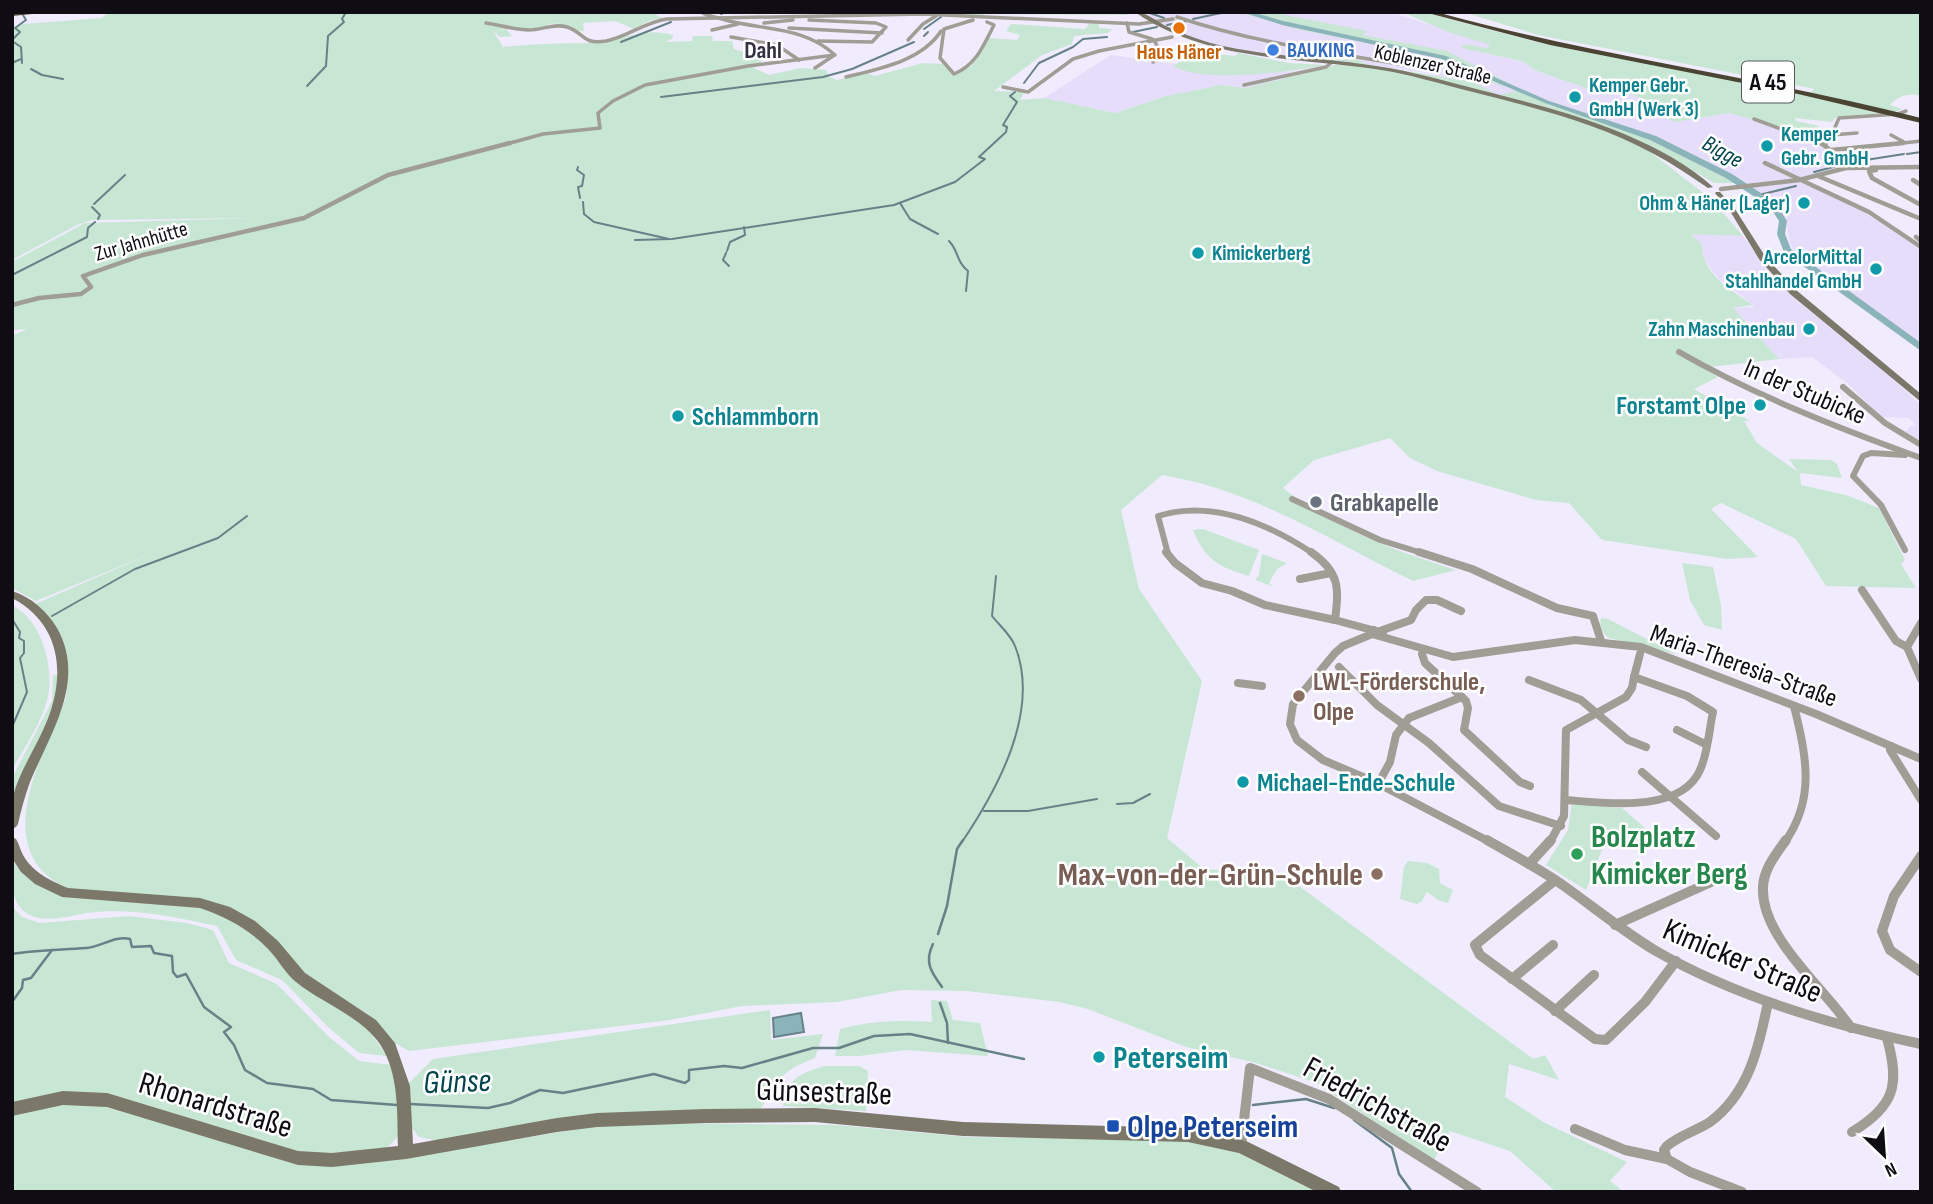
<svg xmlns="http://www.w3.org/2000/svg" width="1933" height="1204" font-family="'Sofia Sans Condensed',sans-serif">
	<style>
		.built { fill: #e6ddfa }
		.green { fill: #c8e6d4 }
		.water { fill: #8bb4ba; stroke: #668288; stroke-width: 2 }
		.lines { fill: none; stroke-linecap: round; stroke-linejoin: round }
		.stream-far1 { stroke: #668288; stroke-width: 2 }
		.stream { stroke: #668288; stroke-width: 2.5 }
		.river { fill: #8bb4ba; fill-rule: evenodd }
		.street-far4 { stroke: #a09d94; stroke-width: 3.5 }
		.street-far3 { stroke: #a09d94; stroke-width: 4.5 }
		.street-far2 { stroke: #a09d94; stroke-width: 6 }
		.street-far1 { stroke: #a09d94; stroke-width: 8 }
		.street { stroke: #a09d94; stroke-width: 10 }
		.secondary { fill: #7b7769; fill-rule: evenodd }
		.highway { fill: #4a4532; fill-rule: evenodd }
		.food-dot { fill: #e8710a; stroke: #fff; stroke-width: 2.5 }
		.shop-dot { fill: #3f7fe0; stroke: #fff; stroke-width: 2.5 }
		.culture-dot { fill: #0f9aa8; stroke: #fff; stroke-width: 2.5 }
		.worship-dot { fill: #6b7280; stroke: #fff; stroke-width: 2.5 }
		.education-dot { fill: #8d6e63; stroke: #fff; stroke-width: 2.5 }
		.leisure-dot { fill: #2e9e5b; stroke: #fff; stroke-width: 2.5 }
		.transit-dot { fill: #1a4fb4; stroke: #fff; stroke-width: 2.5 }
		.labels { text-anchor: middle; stroke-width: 5; stroke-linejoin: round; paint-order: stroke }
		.far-shop-label { font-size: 21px; font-weight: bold; fill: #366cbe; stroke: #fff; text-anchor: start }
		.far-food-label { font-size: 21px; font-weight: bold; fill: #c56008; stroke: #fff }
		.far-street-label { font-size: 21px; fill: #0f0c13; stroke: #fff }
		.far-culture-label { font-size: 21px; font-weight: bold; fill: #0d838f; stroke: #fff; text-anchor: start }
		.far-water-label { font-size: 23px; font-style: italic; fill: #00434a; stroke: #fff }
		.far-quarter-label { font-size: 24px; font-weight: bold; fill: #353041; stroke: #fff }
		.shield { fill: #fff; stroke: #57555a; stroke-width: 2 }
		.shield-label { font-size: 24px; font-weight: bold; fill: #0f0c13 }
		.street-label { font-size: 26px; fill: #0f0c13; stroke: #fff }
		.culture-label { font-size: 26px; font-weight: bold; fill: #0d838f; stroke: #fff; text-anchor: start }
		.worship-label { font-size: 26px; font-weight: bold; fill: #5b616d; stroke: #fff; text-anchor: start }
		.education-label { font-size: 26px; font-weight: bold; fill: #785e54; stroke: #fff; text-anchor: start }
		.near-leisure-label { font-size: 32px; font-weight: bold; fill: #27864d; stroke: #fff; text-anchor: start }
		.near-education-label { font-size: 32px; font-weight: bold; fill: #785e54; stroke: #fff; text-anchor: end }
		.near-street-label { font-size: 32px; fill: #0f0c13; stroke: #fff }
		.near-culture-label { font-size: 32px; font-weight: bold; fill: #0d838f; stroke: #fff; text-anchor: start }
		.near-transit-label { font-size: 32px; font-weight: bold; fill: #164399; stroke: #fff; text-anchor: start }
		.near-water-label { font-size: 33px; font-style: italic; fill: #00434a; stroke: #fff }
	</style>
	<rect width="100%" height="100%" fill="#f0ebfd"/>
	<g class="built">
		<path d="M1134,12H1391L1492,45L1486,48L1466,44L1462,48L1522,61L1537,71L1604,95L1624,92L1666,107L1650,111L1676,122L1729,113L1780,127L1815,141L1847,167L1800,179L1869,212L1921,247V344L1796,254L1790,243L1785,213L1766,196L1704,160L1659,139L1517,92L1499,95L1428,73L1366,64L1359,60L1298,58L1243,51L1238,53L1214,48L1155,25Z"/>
		<path d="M1111,55L1175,64L1176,67L1244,73L1297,71L1325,65L1335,66L1246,88L1222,85L1166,96L1115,113L1044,98Z"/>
		<path d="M1691,233L1743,236L1773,277L1800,303L1887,374L1921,405V443L1905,432L1910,426L1915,425L1909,418L1881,417L1847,383L1812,357L1779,359L1749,326H1786L1745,321L1732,308L1754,307L1753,305L1719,279L1702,257Z"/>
	</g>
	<g class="green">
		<path d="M109,12H661L656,15L663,18L649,21L634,29L615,21L583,23L584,31C573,32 568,26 558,24C548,22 546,28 537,29C524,32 513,25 499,30L506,29L512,36L500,37L493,31L503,47C533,44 562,43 592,43C618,42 644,26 673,35L672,39L665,42L692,41L693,36H712L713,41H732L734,49L763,58L760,65L750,66L769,75L801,68L826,70L829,77L837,80L866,73L875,76L923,63L942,64L955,74L971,66L989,38L1017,40L1020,35L1006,31L1011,24L1085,29L1090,23H1099V28L1113,29L1108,33L1074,36L1072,44L1042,55L994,91L1024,92L1020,100L1044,98L1115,113L1166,96L1222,85L1246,88L1344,63L1298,58L1359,60L1366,64L1472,82L1499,95L1517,91L1659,139L1746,183H1714L1657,149L1649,151L1711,199L1743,236L1691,234L1702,245C1701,273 1732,291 1753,305L1733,308L1779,359L1702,368L1718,377L1694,389L1750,421H1744L1757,443L1798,472L1789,459L1831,460L1837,464L1842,478L1800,473L1801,485L1846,495L1879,508L1905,560L1901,564L1916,588L1826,586L1796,539L1721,503L1711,509L1758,557L1728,559L1602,540L1569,503L1536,500L1437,471L1410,458L1390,438L1314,460L1283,488C1335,529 1393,550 1456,570L1413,581C1330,540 1254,490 1162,475L1121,510L1139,589L1202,681L1167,838L1204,869L1284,875L1533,1059L1545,1055L1559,1080L1509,1064L1505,1097L1545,1123L1627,1162L1610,1181L1624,1192H1556L1510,1151L1450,1131L1434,1160L1314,1082L1253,1062L1186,1047L1088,1009L1059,1002L967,991L901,990L837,1002L742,1006L670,1020L409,1051L395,1043L368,1014L323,987L347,1014L368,1029L387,1056L359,1053L327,1026L282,980L236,960L217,926C176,917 128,907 87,913C68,916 45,924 28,914C9,903 12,877 12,859L25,876L65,896L230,909L69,889C0,859 27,786 54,726C58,717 64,706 66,696C69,677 67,651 59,633C55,622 43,612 35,604L155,552L36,601L12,588V336L27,329L12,330V262L85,223L257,218L92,220L77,225L12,260V30L23,24L102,18Z"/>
		<path d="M942,12H1127L1129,15L984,14L982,17Z"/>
		<path d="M1238,12H1269L1358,29L1367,31L1363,35L1447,51L1516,87L1499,85L1436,57L1297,29Z"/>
		<path d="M1402,12H1423L1544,44L1808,94L1815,89L1538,35L1463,12H1921V96C1909,92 1898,96 1890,105L1902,109L1895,112L1836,117L1832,122L1795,118L1796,121L1819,126V135L1828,138L1825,144L1792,130L1729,113L1676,122L1648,112L1664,107L1625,92L1605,95L1537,71L1522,61L1461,48L1465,44L1486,48L1491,45L1448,32Z"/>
		<path d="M1208,53L1235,56L1238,53L1289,63L1325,65C1293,72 1203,83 1175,67V64Z"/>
		<path d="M1203,529L1259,550L1249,576C1219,567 1205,560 1193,530Z"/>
		<path d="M1262,554L1287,563L1277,569L1269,583L1274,587L1255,580L1259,575Z"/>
		<path d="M1682,563L1713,567L1721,605L1722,630L1704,625L1690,600Z"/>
		<path d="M12,605C43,621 55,669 47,701C40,725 24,748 12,770Z"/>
		<path d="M1601,618L1608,619L1676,654L1609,638C1602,633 1599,626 1601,618Z"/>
		<path d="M62,674L59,699L12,810V778L52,701L53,675Z"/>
		<path d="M1572,803L1622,808L1655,837C1637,839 1623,847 1605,842L1586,890L1546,865L1568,830Z"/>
		<path d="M1408,861L1427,863L1439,869L1440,883L1453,890L1448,903L1438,900L1427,892L1422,901L1417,904L1400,899L1404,867Z"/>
		<path d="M12,906L22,917L40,923L129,916L187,923L213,930L229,963L277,984L329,1037L359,1061L392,1065L398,1088L400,1134L383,1152L336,1156L304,1153L110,1095L12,1105Z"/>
		<path d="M931,1000L947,1001L953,1020L980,1023L988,1056L906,1050L859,1056H835L840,1029C871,1021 900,1020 932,1022Z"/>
		<path d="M770,1010L771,1040L823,1034L815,1058C798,1065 783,1071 773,1088C767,1097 765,1104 758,1112L440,1141L419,1137L410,1125L409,1083L433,1059Z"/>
		<path d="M825,1066H859L868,1071L866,1111L783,1106C784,1080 802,1072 825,1066Z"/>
		<path d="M42,1103L107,1104L294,1164L331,1165L411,1157L596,1126L661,1123L836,1125L968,1137L1186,1140L1240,1151L1320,1192H12V1111Z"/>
	</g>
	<path class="water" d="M801,1013L804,1032L774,1037L773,1018Z"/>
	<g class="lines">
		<g class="stream-far1">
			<path d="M759,12H766"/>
			<path d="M1147,12L1164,18"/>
			<path d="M721,14L726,12"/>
			<path d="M960,14L968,12"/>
			<path d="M1193,19L1221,13H1247"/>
			<path d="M1167,25L1187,21"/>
			<path d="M924,29L941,17"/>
			<path d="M1133,32L1157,27"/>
			<path d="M924,36L928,32"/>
			<path d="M12,40L20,32L15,28L26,20L23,15"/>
			<path d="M12,41L21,47L22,63"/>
			<path d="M621,42L671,22"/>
			<path d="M12,63L21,59"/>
			<path d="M31,69L42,75L63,79"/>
			<path d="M1024,83L1039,63L1073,47L1083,39L1107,37"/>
			<path d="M307,86L326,66L328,36L344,22L342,19L346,12"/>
			<path d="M661,97L823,77L852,69L914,42"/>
			<path d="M1907,154L1921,152"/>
			<path d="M1853,162L1904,154"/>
			<path d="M578,167L577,170L584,175L582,186L578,187L580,198"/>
			<path d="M1814,172L1841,165"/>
			<path d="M1759,195L1796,186"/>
			<path d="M583,202L584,214L594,222L669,239"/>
			<path d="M900,203L910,219L938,234"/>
			<path d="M94,204L125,175"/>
			<path d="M92,207L100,215L98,219"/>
			<path d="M635,240L672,239L894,205L955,182L985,159L979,157L1006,132L1007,127L1003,125L1017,102L1010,96L1015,92"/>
			<path d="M949,241C959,251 956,262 968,271L966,291"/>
			<path d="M727,251L730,242L745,235L744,227"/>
			<path d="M726,253L723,260L729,266"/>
			<path d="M12,275L87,237L88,228L95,222"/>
			<path d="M52,616L135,569L218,538L247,516"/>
			<path d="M12,619L20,632L19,638L24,641V653L20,658L27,692L12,727"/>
			<path d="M1117,804L1133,803L1150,794"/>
			<path d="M984,811H1028L1097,799"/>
			<path d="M962,842C997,790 1041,711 1015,646C1011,635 999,625 992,616L996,576"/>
		</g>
		<g class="stream">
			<path d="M938,934L947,906L957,849L963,840"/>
			<path d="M933,944C924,962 931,972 942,987"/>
			<path d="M12,954C37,950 61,950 86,948C101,947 115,935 130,939L132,947L151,946L154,953L172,956L173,972L177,977L186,974L204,1007L231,1027L224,1032L234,1045L245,1070L267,1083L313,1089L331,1100L397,1105"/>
			<path d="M12,1002L22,988L23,980L31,978L52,950"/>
			<path d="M940,1003L947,1023L948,1043"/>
			<path d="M410,1104L488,1108L510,1103L540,1090L563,1093L654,1074L685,1083L689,1080V1070L724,1066L742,1068L813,1048H839L874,1036L910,1034L1024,1059"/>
			<path d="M1253,1105L1306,1099L1334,1108"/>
			<path d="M1354,1120L1392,1148L1399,1174L1412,1192"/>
		</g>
		<path class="river" d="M1242,12H1252L1283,21L1446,56L1549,101L1656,136L1732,174L1776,203L1787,221L1785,234L1791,249L1921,343V351L1784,252L1777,234L1779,221L1770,207L1726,178L1650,140L1545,103L1442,59L1282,25Z"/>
		<g class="street-far4">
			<path d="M1177,17C1257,44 1341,54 1424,68"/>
			<path d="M809,20L876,23L886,27L872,42L818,41"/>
			<path d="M973,20L944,29L940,58L954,74C976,65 984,45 994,25L987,22"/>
			<path d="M486,23C500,25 515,30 529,30C542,30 554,23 567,27C585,33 582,45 606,41C627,37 645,22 667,19L923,14L1139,24L1173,19"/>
			<path d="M764,23L793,20"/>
			<path d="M1127,23L1129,32L1152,39"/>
			<path d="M789,28L882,33"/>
			<path d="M712,30L738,24"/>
			<path d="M731,37L777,45L799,60"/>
			<path d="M908,40L923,24L936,16"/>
			<path d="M1153,62L1161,53L1154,40"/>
			<path d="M815,68L833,56"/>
			<path d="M846,77C878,69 922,61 941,31"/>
			<path d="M1244,85L1326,67L1332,62"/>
			<path d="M1003,87L1028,92L1073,59L1099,51L1172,37"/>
			<path d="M1754,119L1824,145"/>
			<path d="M1831,135L1857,133"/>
			<path d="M1891,135L1904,142"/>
			<path d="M503,145L543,134L600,128L598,113L613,101L645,85L748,66L835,55C802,25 762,31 722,19C715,17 707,16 701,12"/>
			<path d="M1824,145L1830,139L1839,118L1898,114L1906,111"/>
			<path d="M1886,145L1921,141"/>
		</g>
		<g class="street-far3">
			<path d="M1821,143L1842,159L1846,168"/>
			<path d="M1824,145L1826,143"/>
			<path d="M1832,150L1903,143"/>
			<path d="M1765,163L1869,212L1921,247"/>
			<path d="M1876,170L1869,171L1872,178L1921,205"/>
			<path d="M1818,176L1921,219"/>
			<path d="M1913,180L1921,185"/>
			<path d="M1721,189L1799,180L1846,168L1921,167"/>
			<path d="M1916,237L1921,241"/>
			<path d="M12,305L39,298L81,294L91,287L83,276L143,255L304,218L388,175L510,143"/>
		</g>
		<g class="street-far2">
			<path d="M1679,352C1756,396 1838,428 1921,458"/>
			<path d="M1843,387L1885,423L1921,445"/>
			<path d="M1905,455L1871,453L1863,456L1853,476L1881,505L1905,550"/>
			<path d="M1292,499L1380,540L1425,554"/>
			<path d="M1168,554L1158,516C1212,499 1269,524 1314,554"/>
		</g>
		<g class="street-far1">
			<path d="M1166,552L1175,563L1202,583L1232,591L1265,605L1335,620"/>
			<path d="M1311,552C1340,572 1339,588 1335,620"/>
			<path d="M1419,552L1472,569L1557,608L1593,616L1601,641"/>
			<path d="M1300,579L1331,573"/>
			<path d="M1862,590L1896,641L1907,647"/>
			<path d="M1335,620L1372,630"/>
			<path d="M1921,623L1907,647L1921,679"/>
			<path d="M1380,631L1411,620L1416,610L1426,600H1437L1461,611"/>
			<path d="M1372,634L1453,657L1575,640L1641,647L1816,714L1921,759"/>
			<path d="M1383,635L1374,630L1372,634L1343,646L1335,653L1293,704L1290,724L1297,740L1323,760L1375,782L1490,842"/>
			<path d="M1422,654L1425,663L1466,701L1468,708L1464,730L1520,782L1530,786"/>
			<path d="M1339,667L1377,705L1429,743L1499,806L1561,826"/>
			<path d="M1529,680L1581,700L1628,740L1646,747"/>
			<path d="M1238,683L1262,686"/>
			<path d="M1677,730L1705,744"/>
			<path d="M1891,746L1890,750L1921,800"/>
			<path d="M1642,772L1716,836"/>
			<path d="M1378,784L1390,762L1396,735L1409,718L1462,697"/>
			<path d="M1566,800C1604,803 1681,814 1700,770C1708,753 1709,730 1713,712L1687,696L1634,677L1640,654"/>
			<path d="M1550,842L1564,816L1566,730L1626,697L1632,688L1634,677"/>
			<path d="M1785,842C1816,798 1806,755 1794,706"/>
		</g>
		<g class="street">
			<path d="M1487,840C1513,855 1540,869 1564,886C1595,908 1624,932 1656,951C1736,997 1831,1025 1921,1044"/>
			<path d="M1786,840C1776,854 1763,870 1763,888C1761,937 1825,989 1851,1028"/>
			<path d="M1921,856L1894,896L1882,931L1890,950L1921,972"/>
			<path d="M1529,864L1551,840"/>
			<path d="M1555,880L1475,945L1480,955L1595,1039L1606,1040L1645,1002L1676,961"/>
			<path d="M1615,925L1711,882"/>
			<path d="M1512,979L1553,945"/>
			<path d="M1555,1011L1594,975"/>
			<path d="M1575,1129L1625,1150L1667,1159L1664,1150L1667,1146C1680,1135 1696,1131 1710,1122C1749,1093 1759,1047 1768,1002"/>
			<path d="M1852,1132C1895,1106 1900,1085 1887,1038"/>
			<path d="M1241,1146L1250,1068L1329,1099L1477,1192"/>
			<path d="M1667,1159L1690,1172L1742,1192"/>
		</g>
		<g class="secondary">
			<path d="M1135,12C1147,12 1157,22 1168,27C1186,35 1204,42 1223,46C1274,57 1325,58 1376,66C1411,71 1445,81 1480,90C1556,109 1654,134 1713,187L1708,188C1690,176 1673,164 1654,154C1597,123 1535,108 1473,92C1441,84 1409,74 1375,69C1294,57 1205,61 1135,12Z"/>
			<path d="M1716,192H1720L1735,209L1765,256L1796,290L1921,394V402L1790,294L1759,259L1730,211L1715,193Z"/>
			<path d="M12,591C31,597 47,611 57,628C87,681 50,734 30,782C25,796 21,810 18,824L16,827L12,829C12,818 10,806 13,796C20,770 37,746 47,721C66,674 61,624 12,598Z"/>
			<path d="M12,837L16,839C19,844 20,849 23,855C32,872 51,881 68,888L200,898L230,907L255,921L278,941L305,973L376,1020L395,1043L410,1086L413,1144L557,1118L597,1113L706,1109L815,1108L963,1122L1188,1128L1246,1141L1339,1187L1341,1192H1317L1239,1153L1188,1142L963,1136L815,1122L706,1123L597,1127L557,1132L406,1159L332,1167L298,1165L107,1107L63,1105L12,1116V1102L63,1091L107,1093L298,1151L332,1153L398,1146C397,1114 399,1080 384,1051C368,1019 323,1004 296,982C285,973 278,959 268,949C249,929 226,917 200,908L62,897L35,884L21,872L12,858Z"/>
		</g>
		<g class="highway">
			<path d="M12,12H52L12,16Z"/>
			<path d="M1424,12H1436C1596,56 1760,77 1921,118V123L1798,94L1550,45Z"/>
		</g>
	</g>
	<circle class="food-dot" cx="1179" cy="28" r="7"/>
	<circle class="shop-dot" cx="1273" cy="50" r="7"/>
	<g class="culture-dot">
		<circle cx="1575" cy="97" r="7"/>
		<circle cx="1767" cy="146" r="7"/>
		<circle cx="1804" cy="203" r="7"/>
		<circle cx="1198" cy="253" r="7"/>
		<circle cx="1876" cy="269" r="7"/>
		<circle cx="1809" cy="329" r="7"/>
		<circle cx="1760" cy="405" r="7"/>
		<circle cx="678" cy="416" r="7"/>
		<circle cx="1243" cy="782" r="7"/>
		<circle cx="1099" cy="1057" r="7"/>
	</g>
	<circle class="worship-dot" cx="1316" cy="502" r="7"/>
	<g class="education-dot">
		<circle cx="1299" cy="696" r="7"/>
		<circle cx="1377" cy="874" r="7"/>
	</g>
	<circle class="leisure-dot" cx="1577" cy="854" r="7"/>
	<rect class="transit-dot" x="1106" y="1119" width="14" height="14" rx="3.5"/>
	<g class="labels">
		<g class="far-shop-label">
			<text x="1287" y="57">BAUKING</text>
		</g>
		<g class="far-food-label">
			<text x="1179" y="59">Haus Häner</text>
		</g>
		<g class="far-street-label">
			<text transform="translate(1433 64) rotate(13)" y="7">Koblenzer Straße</text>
			<text transform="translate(141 241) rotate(-16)" y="7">Zur Jahnhütte</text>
		</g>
		<g class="far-culture-label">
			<text x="1589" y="92">Kemper Gebr.<tspan x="1589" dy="24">GmbH (Werk 3)</tspan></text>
			<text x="1781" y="141">Kemper<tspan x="1781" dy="24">Gebr. GmbH</tspan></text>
			<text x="1790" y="210" text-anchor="end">Ohm &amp; Häner (Lager)</text>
			<text x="1212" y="260">Kimickerberg</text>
			<text x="1862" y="264" text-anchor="end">ArcelorMittal<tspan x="1862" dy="24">Stahlhandel GmbH</tspan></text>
			<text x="1795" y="336" text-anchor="end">Zahn Maschinenbau</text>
		</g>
		<g class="far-water-label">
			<text transform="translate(1723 151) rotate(29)" y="8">Bigge</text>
		</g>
		<g class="far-quarter-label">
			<text x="763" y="58">Dahl</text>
		</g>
		<rect class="shield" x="1742" y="61.5" width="52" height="41" rx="5"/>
		<g class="shield-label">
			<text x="1768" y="90">A 45</text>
		</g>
		<g class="street-label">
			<text transform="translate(1805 391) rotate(23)" y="9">In der Stubicke</text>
			<text transform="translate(1744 665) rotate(20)" y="9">Maria-Theresia-Straße</text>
		</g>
		<g class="culture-label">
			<text x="1746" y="414" text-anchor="end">Forstamt Olpe</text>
			<text x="692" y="425">Schlammborn</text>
			<text x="1257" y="791">Michael-Ende-Schule</text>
		</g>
		<g class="worship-label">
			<text x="1330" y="511">Grabkapelle</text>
		</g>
		<g class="education-label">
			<text x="1313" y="690">LWL-Förderschule,<tspan x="1313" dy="30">Olpe</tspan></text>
		</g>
		<g class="near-leisure-label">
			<text x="1591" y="847">Bolzplatz<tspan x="1591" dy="37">Kimicker Berg</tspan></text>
		</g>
		<g class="near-education-label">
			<text x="1363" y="885">Max-von-der-Grün-Schule</text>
		</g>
		<g class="near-street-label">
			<text transform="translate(1743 960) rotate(23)" y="11">Kimicker Straße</text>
			<text transform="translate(824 1091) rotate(2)" y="11">Günsestraße</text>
			<text transform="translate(216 1104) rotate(17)" y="11">Rhonardstraße</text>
			<text transform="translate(1378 1104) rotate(29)" y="11">Friedrichstraße</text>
		</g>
		<g class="near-culture-label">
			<text x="1113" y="1068">Peterseim</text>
		</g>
		<g class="near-transit-label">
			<text x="1127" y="1137">Olpe Peterseim</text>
		</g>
		<g class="near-water-label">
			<text transform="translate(457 1080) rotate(-2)" y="12">Günse</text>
		</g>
	</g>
	<rect width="1933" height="1204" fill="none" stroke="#0f0c13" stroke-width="28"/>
	<g transform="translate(1884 1155) rotate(155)" stroke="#ffffff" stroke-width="5" paint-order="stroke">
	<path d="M0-5L12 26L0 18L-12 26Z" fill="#0f0c13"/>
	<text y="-10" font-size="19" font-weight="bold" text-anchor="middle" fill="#0f0c13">N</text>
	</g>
</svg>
